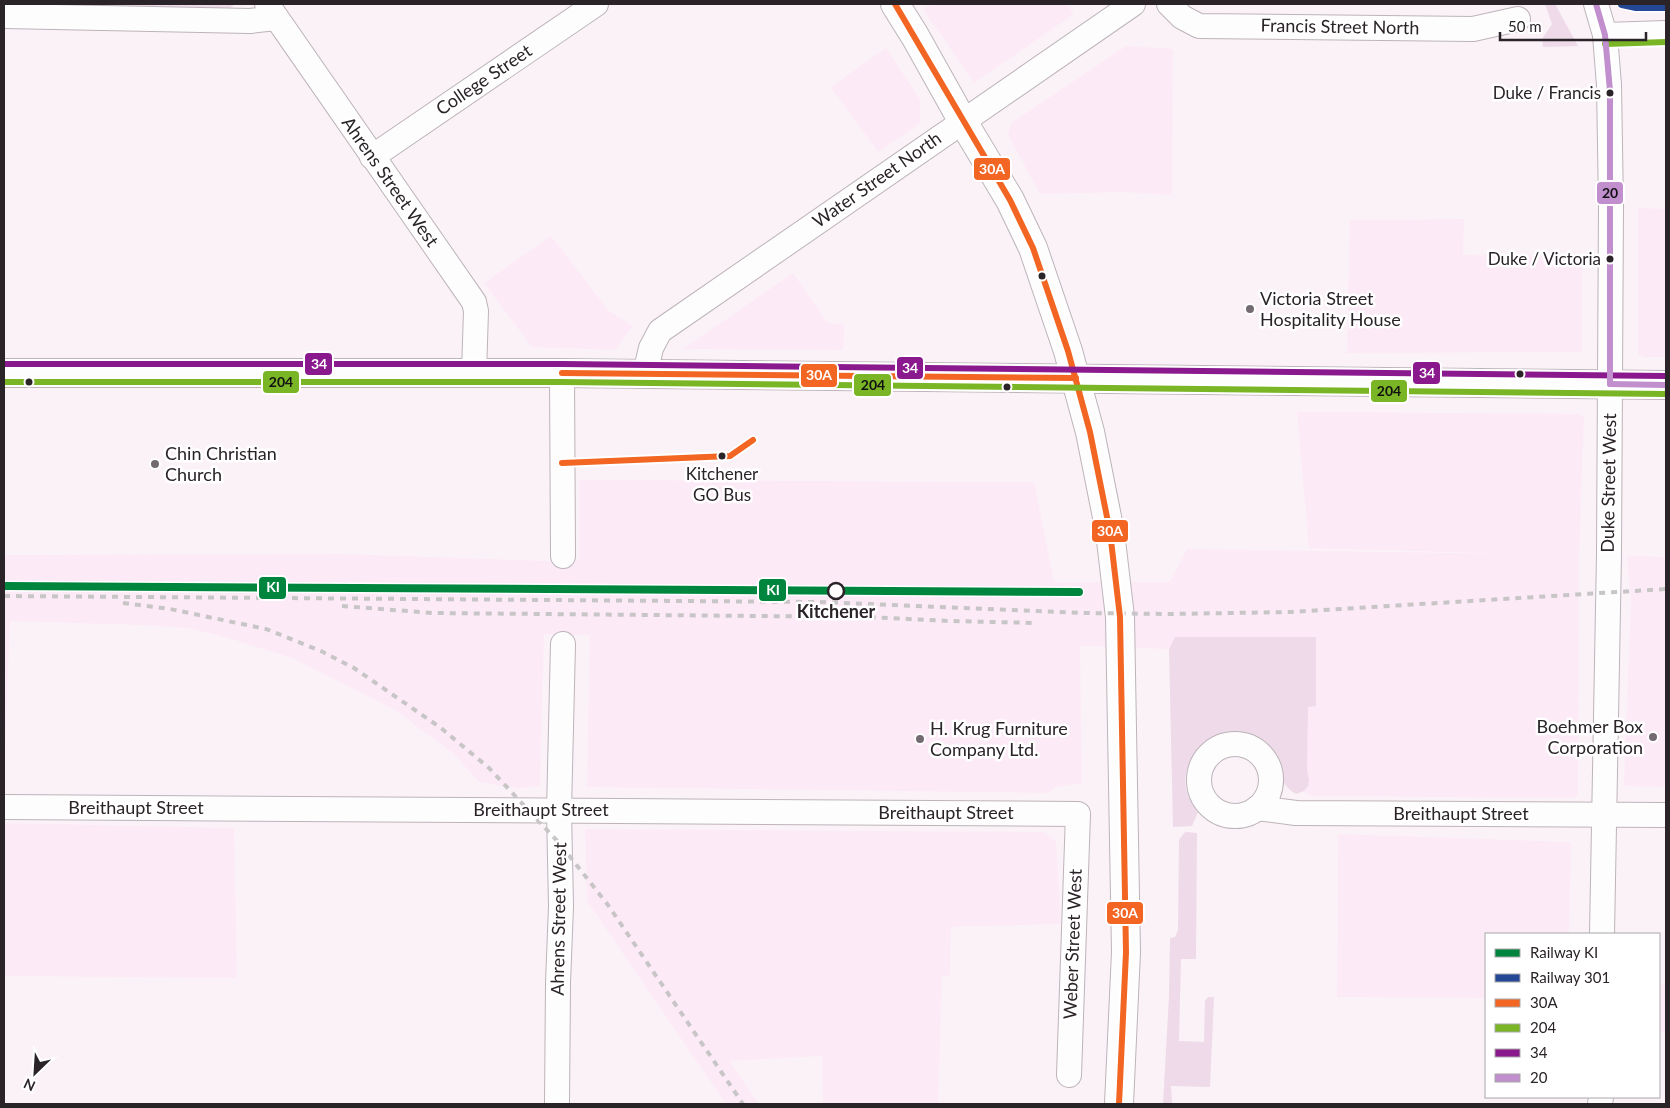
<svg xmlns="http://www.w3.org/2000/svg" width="1670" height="1108" font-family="Lato,sans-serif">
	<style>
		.built { fill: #fdeaf7 }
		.green { fill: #eedae8 }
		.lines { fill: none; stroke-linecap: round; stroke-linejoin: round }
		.minor-casing { stroke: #bcb4b9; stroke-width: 26 }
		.major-casing { stroke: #bcb4b9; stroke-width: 30 }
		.minor { stroke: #fefdfe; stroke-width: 24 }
		.major { stroke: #fefdfe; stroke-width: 28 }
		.rail { stroke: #c8c5c7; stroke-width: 4; stroke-dasharray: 6 6; stroke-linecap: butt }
		.bus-1-casing { stroke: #fff; stroke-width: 10 }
		.bus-2-casing { stroke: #fff; stroke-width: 10 }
		.bus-3-casing { stroke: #fff; stroke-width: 10 }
		.bus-4-casing { stroke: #fff; stroke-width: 10 }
		.bus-1 { stroke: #f26522; stroke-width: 6 }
		.bus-2 { stroke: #79b525; stroke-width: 6 }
		.bus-3 { stroke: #8b198e; stroke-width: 6 }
		.bus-4 { stroke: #c18fce; stroke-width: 6 }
		.rail-1-casing { stroke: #fff; stroke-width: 11 }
		.rail-2-casing { stroke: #fff; stroke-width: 11 }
		.rail-1 { stroke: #00853f; stroke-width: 8 }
		.rail-2 { stroke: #244895; stroke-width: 8 }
		.bus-dot { fill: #2a2328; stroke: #fff; stroke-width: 2 }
		.poi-dot { fill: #736b71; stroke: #fff; stroke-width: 2 }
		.stop-dot { fill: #fff; stroke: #2a2328; stroke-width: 2.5 }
		.labels { text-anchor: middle; stroke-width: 5; stroke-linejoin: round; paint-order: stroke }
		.bus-label { font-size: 17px; fill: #2a2328; stroke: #fff; text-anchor: end }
		.street-label { font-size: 18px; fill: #2a2328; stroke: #fff }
		.poi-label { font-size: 18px; fill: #2a2328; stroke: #fff; text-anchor: start }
		.stop-label { font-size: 18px; font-weight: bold; fill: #2a2328; stroke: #fff }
		.line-badge { stroke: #fff; stroke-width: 2 }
		.badge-label { font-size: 14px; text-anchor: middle; font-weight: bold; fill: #fff }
		.pale-badge-label { font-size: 14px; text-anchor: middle; font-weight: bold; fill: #111 }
	</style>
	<rect width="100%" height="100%" fill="#fbf2f8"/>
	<g class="built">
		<path d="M931,4H1067L1074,14L974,83L923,9Z"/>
		<path d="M1126,46L1173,49L1172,195L1123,192L1040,194L1008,135L1011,123Z"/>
		<path d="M886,48L920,100V123L878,152L831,87Z"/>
		<path d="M1638,208L1666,209V357H1644L1638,354Z"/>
		<path d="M1464,219L1463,255L1582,256V352L1347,353L1350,220Z"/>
		<path d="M551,236L608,310L633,326L615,350L532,347L484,283Z"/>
		<path d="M793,273L828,323L844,324L843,350L683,349Z"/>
		<path d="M1297,412L1579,414L1584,417L1579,556L1578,794L1575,798L1313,796L1302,791L1308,706H1316V637H1175L1169,649L1080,646L1082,783L1055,787L1049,793L587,787L590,635L544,634L540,786L517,788L479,782L454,754L395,710L295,659L222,636L188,628L141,625L10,621L4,780V555L342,554L545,561L579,560V480L1034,482L1054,582H1170L1187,549L1519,554L1309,548Z"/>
		<path d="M1627,556L1666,557V787L1624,786L1631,601Z"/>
		<path d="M4,823L234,828L237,978L4,976Z"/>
		<path d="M585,829L1044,832L1056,842L1061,924L951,927L950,976H942L938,1104H823L822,1056L729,1061L759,1104H726L587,901Z"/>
		<path d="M1338,834L1571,842L1569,934H1486V998L1337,997Z"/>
		<rect x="1659" y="985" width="7" height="48"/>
	</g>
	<g class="green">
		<path d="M45,4H235L229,9L49,7Z"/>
		<path d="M1545,4H1555L1578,46L1543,47L1542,39L1552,24Z"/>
		<path d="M1175,637H1316V706L1308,707L1307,769L1309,780L1308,786L1304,791L1296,794C1273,782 1278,751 1251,739C1217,722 1177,756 1187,792C1189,800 1194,806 1198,812L1192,826L1173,827L1169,649Z"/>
		<path d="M1185,832L1197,833L1196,959H1181L1179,1041L1204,1042L1205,1001L1208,997H1214L1210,1087L1171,1086L1172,1104H1163L1169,996L1170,938L1175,937L1178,930L1179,840Z"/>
	</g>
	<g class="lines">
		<g class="minor-casing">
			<g id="minor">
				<path d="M267,4L474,302L476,311L474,373"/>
				<path d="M1169,4L1182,17L1199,26L1473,29L1518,19"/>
				<path d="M1596,4L1605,35L1609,85L1611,206L1609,554L1602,934"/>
				<path d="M4,16L250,21L276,18"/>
				<path d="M1605,35L1666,33"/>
				<path d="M372,157L596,4"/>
				<path d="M562,373L563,556"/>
				<path d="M645,374L651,348L660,331L1133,4"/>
				<circle cx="1235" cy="780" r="36"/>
				<path d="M4,807L1078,814L1069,1075"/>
				<path d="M1257,808L1296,813L1666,815"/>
				<path d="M557,1104L558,983L561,906L559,811L563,644"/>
				<path d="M1600,1104L1601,1097"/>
			</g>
		</g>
		<g class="major-casing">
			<g id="major">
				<path d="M895,4L915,36L962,120L1010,200L1033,248L1068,351L1090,432L1110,532L1120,617L1126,952L1119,1104"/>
				<path d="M4,373H562L1666,385"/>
			</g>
		</g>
		<use href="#minor" class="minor"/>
		<use href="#major" class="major"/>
		<g class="rail">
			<path d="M4,596L818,602L1081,613L1169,614L1291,612L1666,589"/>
			<path d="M123,603L170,609L266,629L321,651L354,668L441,728L489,768L560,844L608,905L743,1104"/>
			<path d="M342,606L433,613L867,617L950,621L1037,623"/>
		</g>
		<g class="bus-1-casing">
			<g id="bus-1">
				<path d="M895,4L1010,200L1033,248L1068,351L1090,432L1110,532L1120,617L1126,952L1119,1104"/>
				<path d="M562,373L1076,378"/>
				<path d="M562,463L730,456L753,440"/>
			</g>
		</g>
		<g class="bus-2-casing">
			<g id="bus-2">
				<path d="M1605,44L1666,42"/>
				<path d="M4,382H562L1666,394"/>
			</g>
		</g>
		<g class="bus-3-casing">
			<path id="bus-3" d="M4,364H562L1666,376"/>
		</g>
		<g class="bus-4-casing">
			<g id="bus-4">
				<path d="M1596,4L1605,35L1610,91V384"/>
				<path d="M1610,384L1666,385"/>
			</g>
		</g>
		<use href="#bus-1" class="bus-1"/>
		<use href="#bus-2" class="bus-2"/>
		<use href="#bus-3" class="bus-3"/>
		<use href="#bus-4" class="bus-4"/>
		<g class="rail-1-casing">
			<path id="rail-1" d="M4,586L1079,592"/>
		</g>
		<g class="rail-2-casing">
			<path id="rail-2" d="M1622,4L1636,7H1666"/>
		</g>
		<use href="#rail-1" class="rail-1"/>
		<use href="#rail-2" class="rail-2"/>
	</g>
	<g class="bus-dot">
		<circle cx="1610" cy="93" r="4.5"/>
		<circle cx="1610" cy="259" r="4.5"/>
		<circle cx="1042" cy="276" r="4.5"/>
		<circle cx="1520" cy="374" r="4.5"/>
		<circle cx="29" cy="382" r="4.5"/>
		<circle cx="1007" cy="387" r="4.5"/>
		<circle cx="722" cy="456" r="4.5"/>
	</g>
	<g class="poi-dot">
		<circle cx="1250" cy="309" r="5"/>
		<circle cx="155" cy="464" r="5"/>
		<circle cx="1653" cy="737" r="5"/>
		<circle cx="920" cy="739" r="5"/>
	</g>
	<circle class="stop-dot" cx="836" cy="591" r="8"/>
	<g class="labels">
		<g class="bus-label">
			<text x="1601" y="99">Duke / Francis</text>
			<text x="1601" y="265">Duke / Victoria</text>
			<text x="722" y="480" text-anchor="middle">Kitchener<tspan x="722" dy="21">GO Bus</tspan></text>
		</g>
		<g class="street-label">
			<text transform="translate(1340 27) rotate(1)" y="6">Francis Street North</text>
			<text transform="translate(484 80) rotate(-34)" y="6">College Street</text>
			<text transform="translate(877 180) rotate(-35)" y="6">Water Street North</text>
			<text transform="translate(390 182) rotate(55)" y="6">Ahrens Street West</text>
			<text transform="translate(1609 483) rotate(-89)" y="6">Duke Street West</text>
			<text x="136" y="814">Breithaupt Street</text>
			<text x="541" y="816">Breithaupt Street</text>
			<text x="946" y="819">Breithaupt Street</text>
			<text x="1461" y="820">Breithaupt Street</text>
			<text transform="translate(559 919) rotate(-89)" y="6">Ahrens Street West</text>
			<text transform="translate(1073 944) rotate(-88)" y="6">Weber Street West</text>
		</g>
		<g class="poi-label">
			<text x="1260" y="305">Victoria Street<tspan x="1260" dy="21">Hospitality House</tspan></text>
			<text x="165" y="460">Chin Christian<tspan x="165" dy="21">Church</tspan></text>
			<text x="1643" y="733" text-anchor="end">Boehmer Box<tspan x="1643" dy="21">Corporation</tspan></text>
			<text x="930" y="735">H. Krug Furniture<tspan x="930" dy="21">Company Ltd.</tspan></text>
		</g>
		<g class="stop-label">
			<text x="836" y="618">Kitchener</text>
		</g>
	</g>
	<g class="line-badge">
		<rect x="973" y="157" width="38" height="24" rx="5" fill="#f26522"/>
		<rect x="1596" y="181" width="28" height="24" rx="5" fill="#c18fce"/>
		<rect x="304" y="352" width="29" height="24" rx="5" fill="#8b198e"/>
		<rect x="896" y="356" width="28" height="24" rx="5" fill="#8b198e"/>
		<rect x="1412" y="361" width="29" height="24" rx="5" fill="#8b198e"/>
		<rect x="800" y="363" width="38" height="25" rx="5" fill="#f26522"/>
		<rect x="262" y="370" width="38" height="24" rx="5" fill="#79b525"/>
		<rect x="853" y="373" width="39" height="24" rx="5" fill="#79b525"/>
		<rect x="1370" y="379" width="38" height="24" rx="5" fill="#79b525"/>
		<rect x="1091" y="519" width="38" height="24" rx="5" fill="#f26522"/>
		<rect x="258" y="576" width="29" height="24" rx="5" fill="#00853f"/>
		<rect x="758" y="578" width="29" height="24" rx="5" fill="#00853f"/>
		<rect x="1106" y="901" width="38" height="24" rx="5" fill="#f26522"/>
	</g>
	<g class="badge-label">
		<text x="992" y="174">30A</text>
		<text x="319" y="369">34</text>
		<text x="910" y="373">34</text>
		<text x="1427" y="378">34</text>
		<text x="819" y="380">30A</text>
		<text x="1110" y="536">30A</text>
		<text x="273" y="592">KI</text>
		<text x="773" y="595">KI</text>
		<text x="1125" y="918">30A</text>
	</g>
	<g class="pale-badge-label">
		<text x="1610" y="198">20</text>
		<text x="281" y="387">204</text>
		<text x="873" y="390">204</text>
		<text x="1389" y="396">204</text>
	</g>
	<rect width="1670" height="1108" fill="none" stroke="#2a2328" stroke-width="10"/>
	<rect x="1485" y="933" width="175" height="165" fill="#ffffff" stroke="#aaa7a9"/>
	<rect x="1495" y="949" width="25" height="8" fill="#00853f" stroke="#aaa7a9"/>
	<text x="1530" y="958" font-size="15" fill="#2a2328">Railway KI</text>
	<rect x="1495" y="974" width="25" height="8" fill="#244895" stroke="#aaa7a9"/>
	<text x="1530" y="983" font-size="15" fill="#2a2328">Railway 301</text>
	<rect x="1495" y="999" width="25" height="8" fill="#f26522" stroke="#aaa7a9"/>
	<text x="1530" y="1008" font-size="15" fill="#2a2328">30A</text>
	<rect x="1495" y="1024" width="25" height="8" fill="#79b525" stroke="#aaa7a9"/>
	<text x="1530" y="1033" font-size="15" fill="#2a2328">204</text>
	<rect x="1495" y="1049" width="25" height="8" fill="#8b198e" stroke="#aaa7a9"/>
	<text x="1530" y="1058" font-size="15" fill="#2a2328">34</text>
	<rect x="1495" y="1074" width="25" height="8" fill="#c18fce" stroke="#aaa7a9"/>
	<text x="1530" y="1083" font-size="15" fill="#2a2328">20</text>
	<g transform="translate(35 1073) rotate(205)" stroke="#ffffff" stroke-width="4" paint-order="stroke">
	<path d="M0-4L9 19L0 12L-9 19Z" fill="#2a2328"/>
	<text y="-8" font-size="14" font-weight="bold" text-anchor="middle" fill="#2a2328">N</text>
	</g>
	<path d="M1500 32v8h146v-8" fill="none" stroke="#2a2328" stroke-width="2.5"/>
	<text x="1508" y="32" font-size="15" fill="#2a2328" stroke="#ffffff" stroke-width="4" paint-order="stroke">50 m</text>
</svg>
